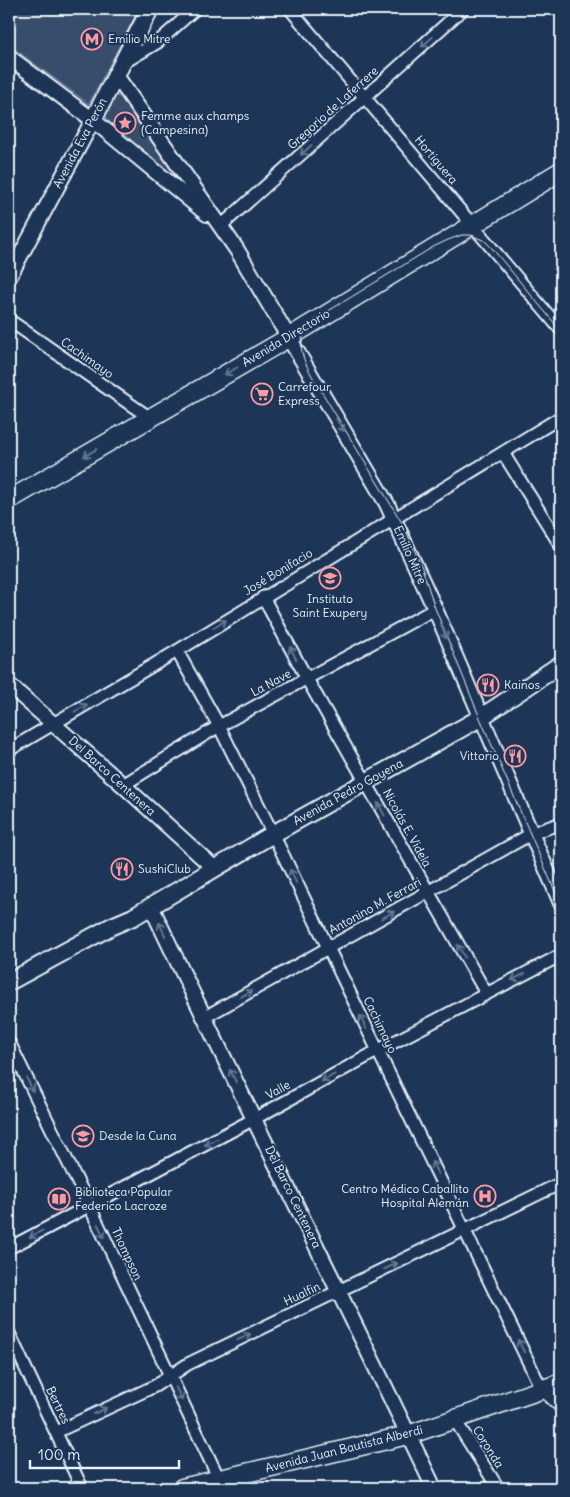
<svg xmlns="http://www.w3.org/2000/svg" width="570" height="1497" font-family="Delius,sans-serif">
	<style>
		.green { fill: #374d6c; stroke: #909fb2 }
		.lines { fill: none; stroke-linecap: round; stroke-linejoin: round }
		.minor-casing { stroke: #e8f1f8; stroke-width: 15 }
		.tertiary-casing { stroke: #e8f1f8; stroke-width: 18 }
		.secondary-casing { stroke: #e8f1f8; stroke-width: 20 }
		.primary-casing { stroke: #e8f1f8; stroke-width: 21 }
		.minor { stroke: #1d3557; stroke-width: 11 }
		.tertiary { stroke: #1d3557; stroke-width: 14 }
		.secondary { stroke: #1d3557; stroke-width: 16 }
		.primary { stroke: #1d3557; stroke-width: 18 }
		.tram { stroke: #e8f1f8; stroke-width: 1 }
		.oneway { stroke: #64778f }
		.labels { text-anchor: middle; stroke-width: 4; stroke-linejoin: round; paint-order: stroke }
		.poi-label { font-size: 12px; fill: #e8f1f8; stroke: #1d3557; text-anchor: start }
		.street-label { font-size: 12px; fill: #e8f1f8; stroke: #1d3557 }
	</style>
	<rect width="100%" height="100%" fill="#1d3557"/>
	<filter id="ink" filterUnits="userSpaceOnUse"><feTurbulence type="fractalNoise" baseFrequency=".02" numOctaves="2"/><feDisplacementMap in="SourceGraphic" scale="10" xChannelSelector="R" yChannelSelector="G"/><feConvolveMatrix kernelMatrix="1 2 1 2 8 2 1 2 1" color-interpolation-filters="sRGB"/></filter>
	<g filter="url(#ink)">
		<g class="green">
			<path d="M9,9H139L89,104L9,45Z"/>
			<path d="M116,96H123L209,214L107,120L105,111L114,97Z"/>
		</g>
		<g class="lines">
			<g class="minor-casing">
				<g id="minor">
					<path d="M290,9L561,330"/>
					<path d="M123,63L158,42L195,9"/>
					<path d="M221,226L463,9"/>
					<path d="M9,320L150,418"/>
					<path d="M503,453L561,546"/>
					<path d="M263,597L307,679L486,993"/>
					<path d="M177,651L219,726L273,834L542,1390L561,1407"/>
					<path d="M9,750L177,651L561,417"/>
					<path d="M123,785L219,726L435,609"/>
					<path d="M203,1018L531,834L561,823"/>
					<path d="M9,1042L89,1205L219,1479"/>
					<path d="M9,1248L254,1119L377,1051L561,955"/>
					<path d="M9,1333L82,1488"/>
					<path d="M455,1420L498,1488"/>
					<path d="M56,1432L155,1386L188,1364L561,1183"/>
				</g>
			</g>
			<g class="tertiary-casing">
				<g id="tertiary">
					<path d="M9,57L93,120L207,214"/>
					<path d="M115,74L237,250L387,504L435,609L561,903"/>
					<path d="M9,277L93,120"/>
					<path d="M9,685L123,785L214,868"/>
					<path d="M151,906C243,1101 341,1293 434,1488"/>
				</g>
			</g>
			<g class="secondary-casing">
				<g id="secondary">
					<path d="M93,120L150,9"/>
					<path d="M9,982L112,926L133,917L273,834L480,718L561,664"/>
				</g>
			</g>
			<g class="primary-casing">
				<g id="primary">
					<path d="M9,500L288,338L561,171"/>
					<path d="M182,1488L408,1435L561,1383"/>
				</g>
			</g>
			<use href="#minor" class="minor"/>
			<use href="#tertiary" class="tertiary"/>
			<use href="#secondary" class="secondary"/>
			<use href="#primary" class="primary"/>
			<path class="tram" d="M561,331L491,247L485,241L471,235H462L448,240L433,247L317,318C295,338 299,352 312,376L404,526L422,568L435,608L480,718L561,905"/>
		</g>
		<defs><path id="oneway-shaft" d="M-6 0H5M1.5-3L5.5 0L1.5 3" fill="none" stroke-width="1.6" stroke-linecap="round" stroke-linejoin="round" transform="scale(1.25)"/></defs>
		<g class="oneway">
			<use href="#oneway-shaft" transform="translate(427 42) rotate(138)"/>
			<use href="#oneway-shaft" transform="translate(306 150) rotate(138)"/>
			<use href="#oneway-shaft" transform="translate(231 371) rotate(150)"/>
			<use href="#oneway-shaft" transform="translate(340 425) rotate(59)"/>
			<use href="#oneway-shaft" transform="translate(90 453) rotate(149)"/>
			<use href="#oneway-shaft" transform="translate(220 624) rotate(-32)"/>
			<use href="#oneway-shaft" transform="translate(444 632) rotate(67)"/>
			<use href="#oneway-shaft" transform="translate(293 653) rotate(-118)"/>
			<use href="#oneway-shaft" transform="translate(81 708) rotate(-30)"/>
			<use href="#oneway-shaft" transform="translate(381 809) rotate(-119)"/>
			<use href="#oneway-shaft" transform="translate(293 876) rotate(-115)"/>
			<use href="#oneway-shaft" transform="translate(388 915) rotate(-29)"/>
			<use href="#oneway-shaft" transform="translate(162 929) rotate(-115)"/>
			<use href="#oneway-shaft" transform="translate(461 951) rotate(-120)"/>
			<use href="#oneway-shaft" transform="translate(518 977) rotate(153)"/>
			<use href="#oneway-shaft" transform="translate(246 994) rotate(-29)"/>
			<use href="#oneway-shaft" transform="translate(363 1022) rotate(-116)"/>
			<use href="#oneway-shaft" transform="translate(233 1076) rotate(-117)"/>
			<use href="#oneway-shaft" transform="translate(328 1078) rotate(151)"/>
			<use href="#oneway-shaft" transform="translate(30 1085) rotate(64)"/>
			<use href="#oneway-shaft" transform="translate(211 1142) rotate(153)"/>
			<use href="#oneway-shaft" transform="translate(435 1168) rotate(-116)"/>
			<use href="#oneway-shaft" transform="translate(101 1231) rotate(65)"/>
			<use href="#oneway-shaft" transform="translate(36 1234) rotate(152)"/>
			<use href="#oneway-shaft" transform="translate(391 1266) rotate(-26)"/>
			<use href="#oneway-shaft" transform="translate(244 1337) rotate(-26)"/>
			<use href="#oneway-shaft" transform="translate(521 1346) rotate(-116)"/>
			<use href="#oneway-shaft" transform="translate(179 1394) rotate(65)"/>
			<use href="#oneway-shaft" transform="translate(100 1411) rotate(-25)"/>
		</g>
	</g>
	<defs>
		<g id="metro-ring" transform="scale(1.125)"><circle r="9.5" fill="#1d3557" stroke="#ff9aa2" stroke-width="1.5"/><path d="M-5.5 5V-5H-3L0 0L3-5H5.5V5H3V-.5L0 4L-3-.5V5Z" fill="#ff9aa2"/></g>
		<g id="sight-ring" transform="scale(1.125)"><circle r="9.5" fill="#1d3557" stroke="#ff9aa2" stroke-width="1.5"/><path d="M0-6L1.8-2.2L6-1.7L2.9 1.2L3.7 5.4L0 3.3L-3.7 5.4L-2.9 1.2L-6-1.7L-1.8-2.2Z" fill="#ff9aa2"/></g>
		<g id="supermarket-ring" transform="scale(1.125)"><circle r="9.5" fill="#1d3557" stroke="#ff9aa2" stroke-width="1.5"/><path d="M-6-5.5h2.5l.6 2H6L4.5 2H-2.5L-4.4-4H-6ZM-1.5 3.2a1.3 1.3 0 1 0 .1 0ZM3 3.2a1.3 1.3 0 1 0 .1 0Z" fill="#ff9aa2"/></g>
		<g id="school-ring" transform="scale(1.125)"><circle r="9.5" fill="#1d3557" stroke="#ff9aa2" stroke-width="1.5"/><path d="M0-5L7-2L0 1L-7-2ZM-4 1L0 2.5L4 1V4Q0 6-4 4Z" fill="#ff9aa2"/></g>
		<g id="restaurant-ring" transform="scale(1.125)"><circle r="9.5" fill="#1d3557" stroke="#ff9aa2" stroke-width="1.5"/><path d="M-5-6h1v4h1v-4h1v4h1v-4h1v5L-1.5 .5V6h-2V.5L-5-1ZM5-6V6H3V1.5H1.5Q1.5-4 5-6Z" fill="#ff9aa2"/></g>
		<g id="hospital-ring" transform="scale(1.125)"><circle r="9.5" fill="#1d3557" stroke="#ff9aa2" stroke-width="1.5"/><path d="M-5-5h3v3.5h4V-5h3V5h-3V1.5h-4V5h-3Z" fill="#ff9aa2"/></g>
		<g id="library-ring" transform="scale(1.125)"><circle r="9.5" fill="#1d3557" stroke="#ff9aa2" stroke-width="1.5"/><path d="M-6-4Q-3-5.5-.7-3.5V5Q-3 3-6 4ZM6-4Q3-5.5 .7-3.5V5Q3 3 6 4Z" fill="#ff9aa2"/></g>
	</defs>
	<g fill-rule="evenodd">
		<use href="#metro-ring" x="92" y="39"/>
		<use href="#sight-ring" x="125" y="123"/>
		<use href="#supermarket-ring" x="262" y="394"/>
		<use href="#school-ring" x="330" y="578"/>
		<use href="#restaurant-ring" x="488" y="685"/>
		<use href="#restaurant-ring" x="515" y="756"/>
		<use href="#restaurant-ring" x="122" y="869"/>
		<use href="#school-ring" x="83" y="1136"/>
		<use href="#hospital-ring" x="485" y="1196"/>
		<use href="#library-ring" x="59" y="1199"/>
	</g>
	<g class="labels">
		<g class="poi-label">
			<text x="108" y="43">Emilio Mitre</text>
			<text x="141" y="120">Femme aux champs<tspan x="141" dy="14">(Campesina)</tspan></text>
			<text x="278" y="391">Carrefour<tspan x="278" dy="14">Express</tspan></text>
			<text x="330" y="603" text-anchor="middle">Instituto<tspan x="330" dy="14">Saint Exupery</tspan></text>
			<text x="504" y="689">Kainos</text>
			<text x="499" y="760" text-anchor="end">Vittorio</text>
			<text x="138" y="873">SushiClub</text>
			<text x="99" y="1140">Desde la Cuna</text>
			<text x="469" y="1193" text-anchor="end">Centro Médico Caballito<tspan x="469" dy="14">Hospital Alemán</tspan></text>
			<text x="75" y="1196">Biblioteca Popular<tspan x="75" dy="14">Federico Lacroze</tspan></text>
		</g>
		<g class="street-label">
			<text transform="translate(333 108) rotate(-42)" y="4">Gregorio de Laferrere</text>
			<text transform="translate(80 143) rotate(-62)" y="4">Avenida Eva Perón</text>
			<text transform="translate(436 160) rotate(50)" y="4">Hortiguera</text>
			<text transform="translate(286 338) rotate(-31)" y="4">Avenida Directorio</text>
			<text transform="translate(87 358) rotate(35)" y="4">Cachimayo</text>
			<text transform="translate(410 555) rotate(66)" y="4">Emilio Mitre</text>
			<text transform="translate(278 572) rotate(-31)" y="4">José Bonifacio</text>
			<text transform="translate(271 683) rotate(-28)" y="4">La Nave</text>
			<text transform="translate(112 776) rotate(42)" y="4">Del Barco Centenera</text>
			<text transform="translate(348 792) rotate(-29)" y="4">Avenida Pedro Goyena</text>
			<text transform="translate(407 828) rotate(61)" y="4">Nicolás E. Videla</text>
			<text transform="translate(375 906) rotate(-29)" y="4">Antonino M. Ferrari</text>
			<text transform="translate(380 1025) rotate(64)" y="4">Cachimayo</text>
			<text transform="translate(278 1090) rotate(-29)" y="4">Valle</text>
			<text transform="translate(293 1197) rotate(64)" y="4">Del Barco Centenera</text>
			<text transform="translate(127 1254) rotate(65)" y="4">Thompson</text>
			<text transform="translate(302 1294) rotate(-26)" y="4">Hualfin</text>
			<text transform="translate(58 1405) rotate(64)" y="4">Bertres</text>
			<text transform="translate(488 1447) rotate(58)" y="4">Coronda</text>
			<text transform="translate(344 1449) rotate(-14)" y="4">Avenida Juan Bautista Alberdi</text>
		</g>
	</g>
	<rect width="570" height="1497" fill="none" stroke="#1d3557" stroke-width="30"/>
	<rect x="15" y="15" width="540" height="1467" fill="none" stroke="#e8f1f8" stroke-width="2" filter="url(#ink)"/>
	<path d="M30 1460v8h149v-8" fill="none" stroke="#e8f1f8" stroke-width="2.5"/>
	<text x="38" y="1460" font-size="15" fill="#e8f1f8" stroke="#1d3557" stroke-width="4" paint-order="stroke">100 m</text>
</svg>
